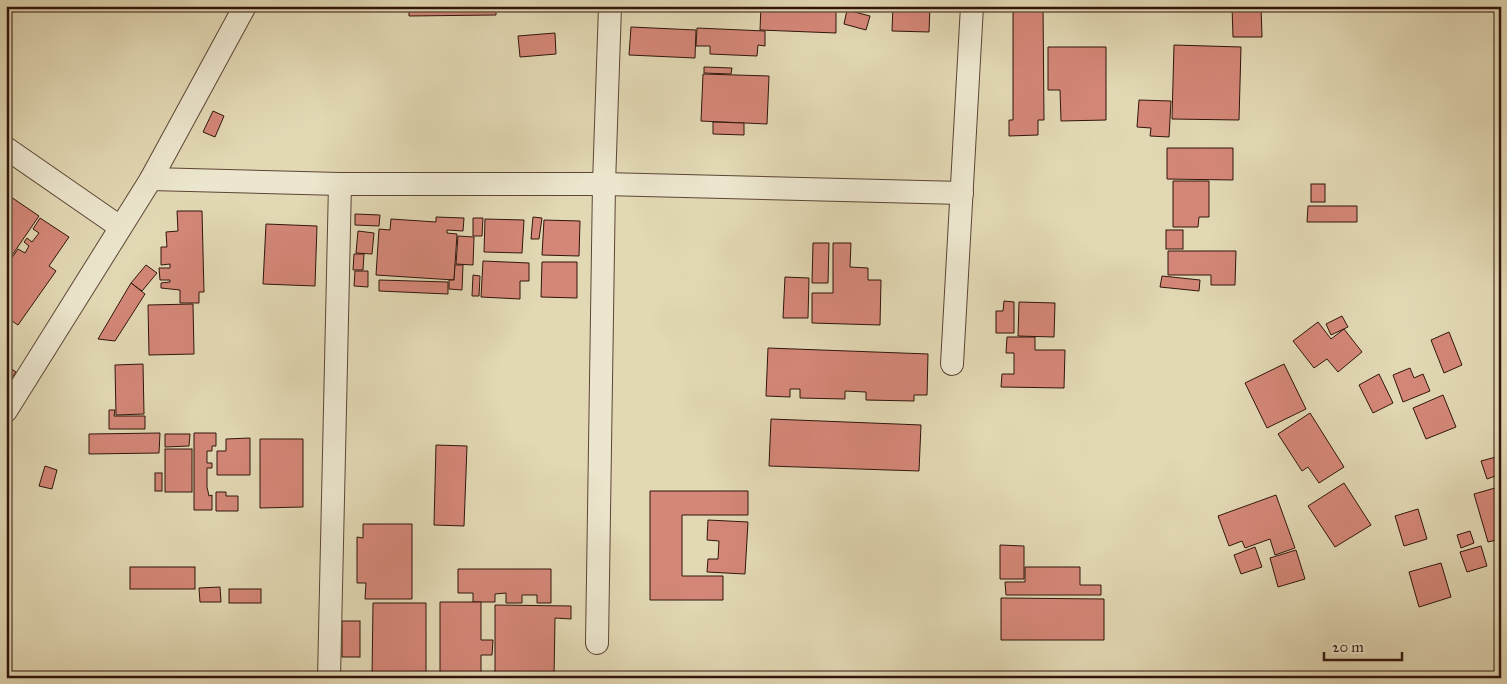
<svg xmlns="http://www.w3.org/2000/svg" width="1507" height="684" font-family="'IM FELL Great Primer',serif">
	<style>
		.building { fill: #d48778; stroke: #30150b }
		.lines { fill: none; stroke-linecap: round; stroke-linejoin: round }
		.street-casing { stroke: #5c4635; stroke-width: 24 }
		.street { stroke: #ece6ce; stroke-width: 22 }
	</style>
	<rect width="100%" height="100%" fill="#e2d8b4"/>
	<filter id="stains"><feTurbulence type="fractalNoise" baseFrequency=".004" numOctaves="4"/><feColorMatrix values="0 0 0 0 .2 0 0 0 0 .09 0 0 0 0 .02 0 0 0 .5 -.17"/></filter>
	<radialGradient id="worn" r=".72"><stop offset=".6" stop-color="#630" stop-opacity="0"/><stop offset="1" stop-color="#630" stop-opacity=".3"/></radialGradient>
	<g class="building">
		<path d="M386,6H496V15L409,16V11H386Z"/>
		<path d="M761,6H822V9H836V33L760,30Z"/>
		<path d="M893,6H930L929,32L892,31Z"/>
		<path d="M1013,6H1043L1044,120H1038V135L1009,136V120H1013Z"/>
		<path d="M1232,6H1261L1262,37H1233Z"/>
		<path d="M847,10L870,16L866,30L844,24Z"/>
		<path d="M631,27L696,30L695,58L629,55Z"/>
		<path d="M697,28L765,31V46L758,45L757,56L710,54V46H696Z"/>
		<path d="M555,33L556,54L520,57L518,36Z"/>
		<path d="M1174,45L1241,47L1239,120L1172,119Z"/>
		<path d="M1048,47H1106V120L1061,121L1060,90H1048Z"/>
		<path d="M704,67L732,68L731,74L704,73Z"/>
		<path d="M703,74L769,76L767,124L701,121Z"/>
		<path d="M1139,100L1171,101L1169,137L1150,136L1151,128L1137,127Z"/>
		<path d="M213,111L224,116L215,137L203,132Z"/>
		<path d="M713,122L744,123V135L713,134Z"/>
		<path d="M1167,148H1233V180L1167,179Z"/>
		<path d="M1173,181H1209V217H1199L1198,227H1173Z"/>
		<rect x="1311" y="184" width="14" height="18"/>
		<path d="M11,197L39,216L6,264V216L9,212L6,210V203Z"/>
		<path d="M1308,206H1357V222H1307Z"/>
		<path d="M177,211H202L204,292H199V303H180V290L161,288V283L170,282V280H160L159,268H170V264L161,265V247H167L166,232L178,231Z"/>
		<path d="M355,214L380,215L379,226L355,225Z"/>
		<path d="M436,217L464,218L463,231L447,230V233L457,234L454,280L376,275L379,229L390,230L391,219L436,222Z"/>
		<path d="M533,217L542,218L539,239H531Z"/>
		<path d="M40,218L69,237L49,266L56,271L18,325L6,317V281L10,274L6,271V266L18,249L25,253L29,246L24,242L27,238L32,242L39,233L33,229Z"/>
		<path d="M473,218H483L482,236H473Z"/>
		<path d="M485,219L524,220L522,253L484,252Z"/>
		<path d="M544,220L580,221L579,256L542,255Z"/>
		<path d="M266,224L317,226L315,286L263,284Z"/>
		<rect x="1166" y="230" width="17" height="19"/>
		<path d="M358,231L374,233L372,254L356,253Z"/>
		<path d="M458,236L474,237L473,265L456,264Z"/>
		<path d="M813,243H829L828,283H812Z"/>
		<path d="M833,243H851L850,267L868,268V280H881L880,325L812,323V293H833Z"/>
		<path d="M1168,251H1236L1235,285H1211V275H1168Z"/>
		<path d="M354,254H364L363,270H353Z"/>
		<path d="M483,261L529,263V281H520V299L481,297Z"/>
		<path d="M542,262H577V298L541,297Z"/>
		<path d="M146,265L157,273L142,291L131,283Z"/>
		<path d="M455,265H463L462,290L449,289V280H454Z"/>
		<path d="M355,271H368V287L354,286Z"/>
		<path d="M473,275L480,276L479,296H472Z"/>
		<path d="M1162,276L1200,280L1199,291L1160,287Z"/>
		<path d="M785,277L809,278L808,318H783Z"/>
		<path d="M379,280L448,282V294L379,291Z"/>
		<path d="M131,283L145,294L115,341L98,339Z"/>
		<path d="M1004,301L1014,302V333H996V311H1003Z"/>
		<path d="M1019,302L1055,303L1054,337L1018,336Z"/>
		<path d="M193,304L194,354L149,355L148,305Z"/>
		<path d="M1342,316L1348,327L1331,335L1326,324Z"/>
		<path d="M1318,322L1331,339L1344,329L1362,352L1338,372L1327,359L1314,368L1293,341Z"/>
		<path d="M1449,332L1462,365L1444,373L1431,340Z"/>
		<path d="M1007,337H1035V350H1065L1064,388L1001,387L1002,374H1014V353H1006Z"/>
		<path d="M768,348L928,354L927,395H914V401L866,400V392L845,391V399L800,398V389H790V397L766,396Z"/>
		<path d="M143,364L144,414L116,415L115,365Z"/>
		<path d="M1284,364L1306,409L1267,428L1245,383Z"/>
		<path d="M6,365L16,372L12,378L16,381L6,396Z"/>
		<path d="M1410,368L1414,378L1423,374L1430,391L1403,402L1393,375Z"/>
		<path d="M1379,374L1393,403L1373,413L1359,385Z"/>
		<path d="M1443,395L1456,427L1426,439L1413,408Z"/>
		<path d="M109,410H115L114,416H145V429H109Z"/>
		<path d="M1310,413L1344,467L1319,483L1308,467L1302,471L1278,434Z"/>
		<path d="M771,419L921,425L919,471L769,466Z"/>
		<path d="M160,433L159,453L89,454V434Z"/>
		<path d="M194,433H216V446H212V451H207V463H212V468H207V487L209,496L212,495V510H194Z"/>
		<path d="M165,434H190L189,446L165,447Z"/>
		<path d="M250,438V475H217V451H226V439Z"/>
		<path d="M260,439H303V507L260,508Z"/>
		<path d="M436,445L467,446L464,526L434,525Z"/>
		<rect x="165" y="449" width="27" height="43"/>
		<path d="M1496,457L1501,474L1487,479L1481,461Z"/>
		<path d="M45,466L57,470L52,489L39,486Z"/>
		<rect x="155" y="473" width="7" height="18"/>
		<path d="M1344,483L1371,525L1335,547L1308,506Z"/>
		<path d="M1495,488L1501,508V539L1488,542L1474,494Z"/>
		<path d="M650,491H748V515H682V576H723V600H650Z"/>
		<path d="M216,492H226V496H238V511H216Z"/>
		<path d="M1276,495L1295,548L1275,555L1270,539L1245,548L1242,541L1229,546L1218,516Z"/>
		<path d="M1418,509L1427,539L1404,546L1395,516Z"/>
		<path d="M708,520L748,522L745,574L707,572L708,559H718L719,541L707,540Z"/>
		<path d="M363,524H412V599H365L366,583H357V537L363,538Z"/>
		<path d="M1470,531L1474,543L1461,548L1457,535Z"/>
		<path d="M1000,545L1024,546V579H1000Z"/>
		<path d="M1481,546L1487,566L1467,572L1460,552Z"/>
		<path d="M1255,547L1262,567L1241,574L1234,555Z"/>
		<path d="M1296,550L1305,579L1278,587L1270,558Z"/>
		<path d="M1441,563L1451,597L1419,607L1409,572Z"/>
		<rect x="130" y="567" width="65" height="22"/>
		<path d="M1025,567H1080V585H1101V595H1006L1005,582H1025Z"/>
		<path d="M458,569H551V603H537V595H522V603H506V593L495,594V602H473V593H458Z"/>
		<path d="M220,587L221,602H200L199,588Z"/>
		<rect x="229" y="589" width="32" height="14"/>
		<path d="M1001,598L1104,599V640H1001Z"/>
		<path d="M440,602H481V640H493L492,655H481V676H440Z"/>
		<path d="M373,603H426V677H372Z"/>
		<path d="M495,605L571,606V619L555,618L554,678H495Z"/>
		<rect x="342" y="621" width="18" height="36"/>
	</g>
	<g class="lines">
		<g class="street-casing">
			<g id="street">
				<path d="M6,148L120,227"/>
				<path d="M151,179L340,184H604L962,193"/>
				<path d="M952,364L972,6"/>
				<path d="M6,411L151,179L245,6"/>
				<path d="M597,643L604,184L610,6"/>
				<path d="M329,678L340,184"/>
			</g>
		</g>
		<use href="#street" class="street"/>
	</g>
	<rect width="1507" height="684" fill="none" stroke="#e2d8b4" stroke-width="25"/>
	<rect x="8" y="8" width="1492" height="669" fill="none" stroke="#30150b" stroke-width="2.5"/>
	<rect x="12" y="12" width="1482" height="659" fill="none" stroke="#30150b"/>
	<path d="M1324 652v8h78v-8" fill="none" stroke="#30150b" stroke-width="2.5"/>
	<text x="1332" y="652" font-size="15" fill="#30150b" stroke="#ece6ce" stroke-width="4" paint-order="stroke">20 m</text>
	<rect width="100%" height="100%" filter="url(#stains)"/>
	<rect width="100%" height="100%" fill="url(#worn)"/>
</svg>
